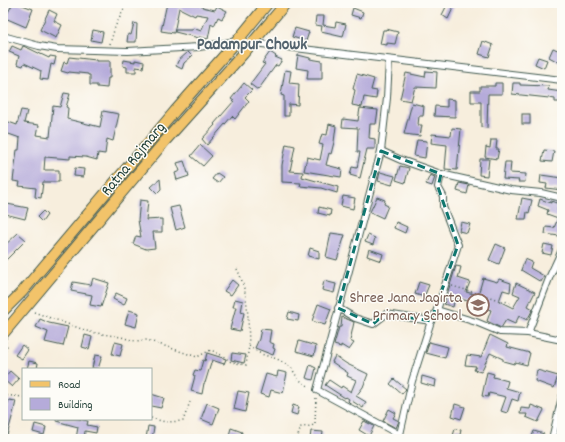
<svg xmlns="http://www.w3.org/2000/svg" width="565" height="442" font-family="Dekko,sans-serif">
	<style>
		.building { fill: #b5abda }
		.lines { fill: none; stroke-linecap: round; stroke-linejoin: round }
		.minor-casing { stroke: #3f584d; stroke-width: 8 }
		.primary-casing { stroke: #3f584d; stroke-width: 12 }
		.path { stroke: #3f584d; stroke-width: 1.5; stroke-dasharray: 1 3; stroke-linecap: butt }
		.minor { stroke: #fff; stroke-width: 6 }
		.primary { stroke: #f2c36a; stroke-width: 10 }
		.marked { fill: none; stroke: #0f766e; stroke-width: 3; stroke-dasharray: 8 5; stroke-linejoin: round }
		.labels { text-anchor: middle; stroke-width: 3; stroke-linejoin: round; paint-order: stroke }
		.street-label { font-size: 16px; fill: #1f3d34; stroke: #fdfcf7 }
		.education-label { font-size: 16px; fill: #785e54; stroke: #fdfcf7; text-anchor: end }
		.neighbourhood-label { font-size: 17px; font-weight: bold; fill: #54646e; stroke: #fdfcf7 }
	</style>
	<rect width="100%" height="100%" fill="#fdfcf7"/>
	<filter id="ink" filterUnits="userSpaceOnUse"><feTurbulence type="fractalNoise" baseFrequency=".025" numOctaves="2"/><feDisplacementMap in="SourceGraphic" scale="8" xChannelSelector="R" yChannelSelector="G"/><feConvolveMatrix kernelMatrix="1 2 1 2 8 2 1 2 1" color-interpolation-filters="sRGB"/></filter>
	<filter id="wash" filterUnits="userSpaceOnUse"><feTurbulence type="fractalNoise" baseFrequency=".012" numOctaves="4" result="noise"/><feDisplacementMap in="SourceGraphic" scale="16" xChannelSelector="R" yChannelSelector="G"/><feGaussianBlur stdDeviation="0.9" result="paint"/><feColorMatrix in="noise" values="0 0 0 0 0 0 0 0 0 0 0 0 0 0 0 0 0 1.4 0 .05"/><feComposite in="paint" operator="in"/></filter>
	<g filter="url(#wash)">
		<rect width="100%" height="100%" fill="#f7eedd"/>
		<g id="blocks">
			<g class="building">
				<path d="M13,3H17L33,9L26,27L5,18Z"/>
				<path d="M167,3H203L202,7L215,10L217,6L227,11L222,19L218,17L214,26L211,24L208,39L199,37V38L175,32V30H192L193,28L201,31L208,16L196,14L195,16L179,8L174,33L161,31Z"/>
				<path d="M448,3L454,6L448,19L442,15Z"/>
				<path d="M353,8L363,12L361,18L351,15Z"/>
				<path d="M49,10L57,14L54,21L62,25L56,38L40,30Z"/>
				<path d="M316,16H324L323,25L335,27L336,22L346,24L343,37L321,32L322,26L315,25Z"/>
				<path d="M134,23L137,24L136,42H127L128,34L131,35Z"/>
				<path d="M295,28L309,32L306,41L292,37Z"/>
				<path d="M386,29L398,32L395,44L387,43V45L380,44L383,30H386Z"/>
				<path d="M93,30L103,32L101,42L91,40Z"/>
				<path d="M483,41L493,45L489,57L479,54Z"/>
				<path d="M12,46L21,50L23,46L28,48L49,58L50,56L56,57L54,65L51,64L48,80L40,79L41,71L24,63L23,66L17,64L19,56L9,52Z"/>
				<path d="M553,48L562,52V64L549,57Z"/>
				<path d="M188,52L192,56L184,63L182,69L176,66L178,61Z"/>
				<path d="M270,52L276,56L275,57L282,60L278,66L276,65L258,90L250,84L265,64L262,63Z"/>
				<path d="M298,55L310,58V59L322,61V79H307L308,70L296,68Z"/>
				<path d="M69,57L96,60V61H110V78H108L107,88L97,87V85H90V75H88V74L69,72L68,73L61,71L64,62L67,63Z"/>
				<path d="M538,57L547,60L544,68L535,64Z"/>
				<path d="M124,60L135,62V60L144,62L143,68L136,67V72H127V67L123,66Z"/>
				<path d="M285,70L291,71L289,83L299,84L298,105L289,104V116H284V96L281,95Z"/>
				<path d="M426,71L437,72L436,88L415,87L411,101L400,99L406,73L425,77Z"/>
				<path d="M357,74L374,79L371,90L377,91L376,99L364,97L362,107L352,105L355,90L353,89Z"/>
				<path d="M244,83L252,90L245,97L249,101L235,119L232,116L207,145L202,139L215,125L214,124L234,101L231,99Z"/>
				<path d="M495,83H502V94H488L487,128L481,127V102H471V91H480V86H495Z"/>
				<path d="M513,83H520V85L549,86L548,90L562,92V102H555V99L549,98L512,94Z"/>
				<path d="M64,93L70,94L66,107L68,108L67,119L100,127L103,111L119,114L113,141L107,139L105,154L98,153L97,160L86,157L70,156V159L45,157L44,170H59V182H43L41,198L35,197L36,188L19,186L20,182L13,181L17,150H19L20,138L3,132V120L17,125L21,110L27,111L24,123L39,125L37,135L50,137L53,106L60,107Z"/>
				<path d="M447,99L455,100V117L434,116L435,106L447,107Z"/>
				<path d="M412,103L424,106L423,116H419L418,125H422L420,136L404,134Z"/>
				<path d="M360,108L378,110L376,124H370L369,138L375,139V149H367L360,178L350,175L352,167L357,168L360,152H357L358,128L342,127L343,119L358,121Z"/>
				<rect x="522" y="114" width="8" height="10"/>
				<path d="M329,124L336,126L334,142L331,154L329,153L326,165L342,169L341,177L304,171L307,157L320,160L323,145L319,144L322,134L327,135Z"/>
				<path d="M452,128L461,129L457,170L445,169L447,145L431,143L432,134L451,136Z"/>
				<path d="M417,140L427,141L425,158L414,156Z"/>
				<path d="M491,140H497L496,149H499L497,159L485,157L486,147L490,148Z"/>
				<path d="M286,144L295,146L290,171L303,172L302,177L338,187L337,193L321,188L300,186L301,183L282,182V165Z"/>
				<path d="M200,145L212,156L203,166L191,156Z"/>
				<path d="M544,150L554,151L552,162L542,161Z"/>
				<path d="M480,159H489L487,176L479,175Z"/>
				<path d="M184,161L189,176L177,180L175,173L180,171L177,163Z"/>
				<path d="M505,162H511L510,173L526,174L525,182H518L519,180L503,179Z"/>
				<path d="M400,166L409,168L405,183L396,180Z"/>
				<path d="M75,168L84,169L83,177L74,176Z"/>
				<path d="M380,172L395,176L392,185L378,181Z"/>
				<path d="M217,173L223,177L218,183L212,179Z"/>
				<path d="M430,175L435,177L432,186L426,184Z"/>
				<path d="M541,175L562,178V190L546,188L547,184L540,183Z"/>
				<path d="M160,179L161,189L157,193L151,187Z"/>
				<path d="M459,183L469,185L467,194L457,191Z"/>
				<path d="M343,196L355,198L353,209L341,206Z"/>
				<path d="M377,197L385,200L384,204L388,206L383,218L370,212Z"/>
				<path d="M522,198L532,200L529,213L527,212L526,219H518Z"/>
				<path d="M540,199L551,203V201L559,204L557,210L562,211L559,236L545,234L546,227L554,228L558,218L547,214L548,210L538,206Z"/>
				<path d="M140,200L148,201L146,220L162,219V232H153L155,248L146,249L133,244L136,236L141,237L138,220Z"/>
				<path d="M7,204L28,208L25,219L5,214Z"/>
				<path d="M179,206L185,227L176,230L170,208Z"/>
				<path d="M319,207L331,210L330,216L318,213Z"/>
				<path d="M43,211L47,215L42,222L37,217Z"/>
				<path d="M396,222L407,227L405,233L394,228Z"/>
				<path d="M461,222L470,224L467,233L459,231Z"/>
				<path d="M18,233L26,240L3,263V247Z"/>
				<path d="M331,233L345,235L337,260L326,257Z"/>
				<path d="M368,235L375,238L373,245L365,242Z"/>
				<path d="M496,244L505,248L499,264L489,260Z"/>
				<path d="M544,244L553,246L551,255L542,253Z"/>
				<path d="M310,248L319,251V259L308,256Z"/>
				<path d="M369,249L383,254L381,261L367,256Z"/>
				<path d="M525,259L532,262L530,268L544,276L541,282L521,270Z"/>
				<path d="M456,266L461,267L458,278L470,282L466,292L478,295L483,278L497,282L499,279L511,283L510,292L503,290L499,301L513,308L520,296L513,293L516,283L535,292L528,306L533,309L527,320L519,316L515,324L506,320L501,328L487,321L491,310L484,308L486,305L455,298L453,307L444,304Z"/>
				<path d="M93,278L109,283L101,307L90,305L92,295L71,291L73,282L91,285Z"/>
				<path d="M232,280L238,285L231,295L224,291Z"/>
				<path d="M324,281L336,284L334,293L322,290Z"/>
				<path d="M419,282L429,285L424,297L415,294Z"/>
				<path d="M116,293L127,298L124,305L113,299Z"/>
				<path d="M235,299L243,301L241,312L244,313L240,331L230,329L236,307H233Z"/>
				<path d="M318,304L331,309L325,325L312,321Z"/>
				<path d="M129,310L139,313L136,327L125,324Z"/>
				<path d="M289,312L299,315L298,321L287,319Z"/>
				<path d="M342,317L354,322L350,341L354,343L349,350L341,345V347L334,345L339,327H341Z"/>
				<path d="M40,319L49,323L68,327L63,346L45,342L48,332L36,327Z"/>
				<path d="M261,329L271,330L269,342L274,344L273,348L275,349L273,355L255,348L259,339Z"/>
				<path d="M85,335L92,337L89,349L82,347Z"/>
				<path d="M490,335L508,344L507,347L530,353L527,365L515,362L514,364L503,361V359L490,353L481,372L474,370L476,366L465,365L467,355L481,357Z"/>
				<path d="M299,341L316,346L314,356L296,351Z"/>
				<path d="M115,342L123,344L120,356L112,354Z"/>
				<path d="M429,342L448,347L445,358L426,353Z"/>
				<path d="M22,345L28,350L22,359L15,355Z"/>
				<path d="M207,353L226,359L224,364L212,360L205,383H204L202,394L191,391L195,376L193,375L195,370L200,371L203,360L205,361Z"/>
				<path d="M232,353L246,355L244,363L231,360Z"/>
				<path d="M95,355L102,356L98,369L92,368Z"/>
				<path d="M335,356L347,364L368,374L363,387L356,396L366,402L363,408L352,401L350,403L348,401L349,399L346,397L345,398L325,385L329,380L341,388L342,386L351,392L356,380L347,376L348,373L332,362Z"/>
				<path d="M29,361L38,363L37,369H27Z"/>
				<path d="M310,365L316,368L313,380L306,378Z"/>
				<path d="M537,370L558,376L554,388L535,381Z"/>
				<path d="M10,371L19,379L12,387L3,379Z"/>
				<path d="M278,371L287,373L283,393L271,390L269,397L260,394L266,374L277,377Z"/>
				<path d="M487,372L494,374L493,377L508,381L506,388L520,392L518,401L512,399L507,413L501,411L506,397L489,393L488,397L482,396Z"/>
				<path d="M422,376L436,380L435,387L421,383Z"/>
				<path d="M394,379L406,389L402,394L390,384Z"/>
				<path d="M238,391L249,393L245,412L234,409Z"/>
				<path d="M151,394L164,398L161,408L151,406Z"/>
				<path d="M9,400L16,401L14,410L6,439H3V417Z"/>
				<path d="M207,403L219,408L213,424L201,419Z"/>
				<path d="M455,404L465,407L461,419L452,416Z"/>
				<path d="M293,405L299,407L297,415L291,413Z"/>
				<path d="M531,405L544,410L538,422L526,417L527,414H520L521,408L530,409Z"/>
				<path d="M389,409L396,413L393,418L399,421L396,428L383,421Z"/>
				<path d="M56,419H78L88,421L87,425L97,427L96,433L85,431L84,439H76L78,427L56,421Z"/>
				<path d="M364,421L374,426L369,436L359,430Z"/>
				<path d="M35,424L46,427L44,435L33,432Z"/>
				<path d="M148,426L154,427L152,439H146Z"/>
				<path d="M231,428L242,432L240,439H228Z"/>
				<path d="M455,429L461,430L459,439H452Z"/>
				<path d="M311,431L323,432L322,439H310Z"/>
				<path d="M534,431L544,434L543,439H531Z"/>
			</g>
		</g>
	</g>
	<g filter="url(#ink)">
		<use href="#blocks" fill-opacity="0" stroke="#3f584d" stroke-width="1"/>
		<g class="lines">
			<g class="minor-casing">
				<g id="minor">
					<path d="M3,36L39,46L57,49L128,51L199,47L237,41L562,80"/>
					<path d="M389,60L387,98L381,151L317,390L400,435"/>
					<path d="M381,151L401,160L441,174L511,190L541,193L558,197L562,200"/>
					<path d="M562,250L550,276L528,333L562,340"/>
					<path d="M338,308L355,318L373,324L386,314L431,321"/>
					<path d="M437,310L476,322L500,332L528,333"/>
					<path d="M399,439L412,381L431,321L437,310L458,245L443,207V196L438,187L441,174"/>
					<path d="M552,439L562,397"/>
				</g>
			</g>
			<g class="primary-casing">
				<g id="primary">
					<path d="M3,311L22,292L175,111L237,41L268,3"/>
					<path d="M3,334L165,141L243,54L286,3"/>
				</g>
			</g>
			<g class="path">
				<path d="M110,44L115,27L127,3"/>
				<path d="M237,269C249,293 248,320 249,346"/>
				<path d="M452,286L490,297L501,301H505L511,304"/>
				<path d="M34,312L90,332L121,337L135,341L147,340L197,357L211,350L223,356L231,362L246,365L249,346L261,354L277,359L291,367L298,379L310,387"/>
				<path d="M3,358L7,346L5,341"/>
				<path d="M3,395L23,397"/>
				<path d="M151,418L165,422L183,421L190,402"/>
				<path d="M297,439L301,427L312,426L315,423L316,397"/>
			</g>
			<use href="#minor" class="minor"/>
			<use href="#primary" class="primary"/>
		</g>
	</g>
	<path class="marked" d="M381,151L441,174L438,187L458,245L431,321L385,314L373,324L338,308Z"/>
	<defs>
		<g id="school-ring" transform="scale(1.15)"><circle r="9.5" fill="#fdfcf7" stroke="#8d6e63" stroke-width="1.5"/><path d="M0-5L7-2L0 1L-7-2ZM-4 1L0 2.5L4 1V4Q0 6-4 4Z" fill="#8d6e63"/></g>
	</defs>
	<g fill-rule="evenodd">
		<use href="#school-ring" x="478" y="305"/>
	</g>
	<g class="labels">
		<g class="street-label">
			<text transform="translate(132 158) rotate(-50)" y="6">Ratna Rajmarg</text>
		</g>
		<g class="education-label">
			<text x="462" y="302">Shree Jana Jagirta<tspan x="462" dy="18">Primary School</tspan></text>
		</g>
		<g class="neighbourhood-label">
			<text x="252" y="49">Padampur Chowk</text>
		</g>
	</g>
	<rect width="565" height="442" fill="none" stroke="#fdfcf7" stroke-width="16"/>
	<rect x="22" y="368" width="130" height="52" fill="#fdfcf7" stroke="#a4b0a9"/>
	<rect x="30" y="381" width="20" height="6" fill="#f2c36a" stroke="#a4b0a9"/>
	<text x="58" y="388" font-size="12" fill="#1f3d34">Road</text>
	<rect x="30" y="398" width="20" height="12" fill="#b5abda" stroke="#a4b0a9"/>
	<text x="58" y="408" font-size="12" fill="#1f3d34">Building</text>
</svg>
